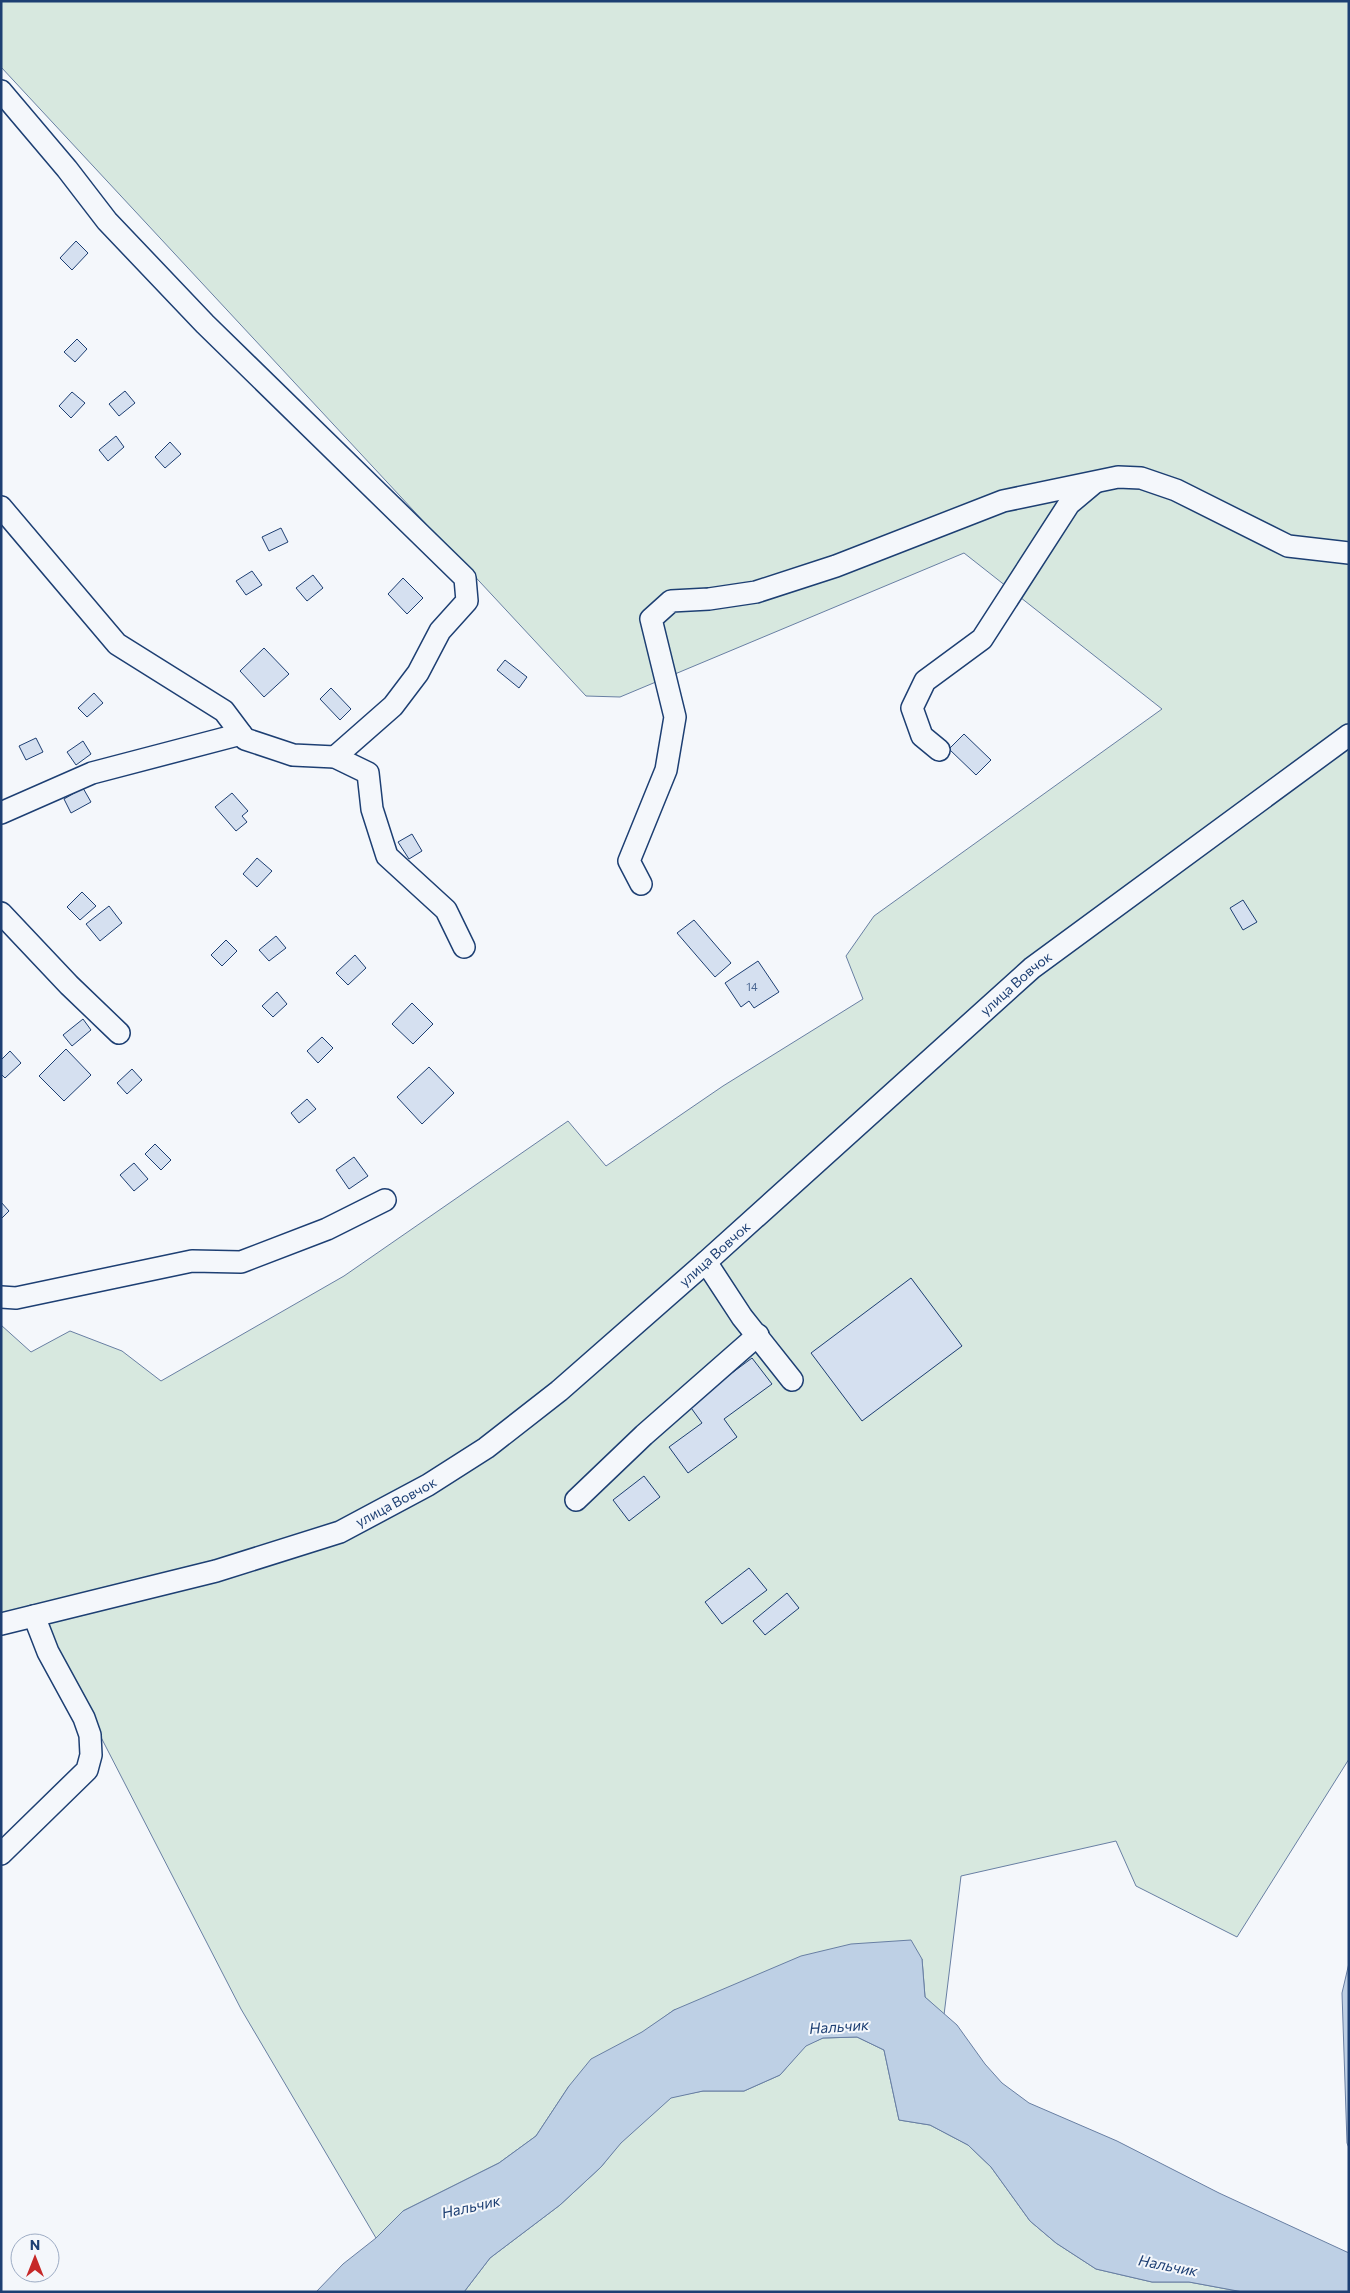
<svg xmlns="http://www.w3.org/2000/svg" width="1350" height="2293" font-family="Commissioner,sans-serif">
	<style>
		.green { fill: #d7e8df; stroke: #687fa3 }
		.water { fill: #bed0e5; stroke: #687fa3 }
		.building { fill: #d5e0f0; stroke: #1d3f73 }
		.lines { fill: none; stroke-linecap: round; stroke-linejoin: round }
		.minor-casing { stroke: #1d3f73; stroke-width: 24 }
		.minor { stroke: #f4f7fb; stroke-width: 21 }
		.labels { text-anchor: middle; stroke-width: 4; stroke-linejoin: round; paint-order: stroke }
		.number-label { font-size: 11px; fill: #4b6792 }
		.street-label { font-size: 14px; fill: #1d3f73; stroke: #f4f7fb }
		.water-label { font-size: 15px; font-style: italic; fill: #1d3f73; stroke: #f4f7fb }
	</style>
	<rect width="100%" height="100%" fill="#f4f7fb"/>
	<g class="green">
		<path d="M1,1H1349V1759L1237,1937L1136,1886L1116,1841L961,1876L944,2015L925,1997L922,1959L674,2010L569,2086L536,2136L499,2163L403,2211L376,2238L241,2009L38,1615L1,1624V1325L31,1352L70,1331L122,1351L161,1381L344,1276L568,1121L606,1166L723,1086L863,999L846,956L874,916L1162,709L964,553L620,697L586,696L1,67Z"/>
		<path d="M857,2037L884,2050L899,2120L930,2125L968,2145L991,2167L1030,2221L1056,2243L1096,2269L1152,2282H1189L1243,2292H464L490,2258L560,2205L601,2167L620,2143L671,2097L703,2091H744L780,2075L806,2045L823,2038Z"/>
	</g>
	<g class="water">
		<path d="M911,1940L922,1959L925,1997L957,2025L985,2064L1002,2083L1029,2103L1117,2141L1219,2193L1349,2253V2292H1243L1189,2282H1152L1096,2269L1056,2243L1030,2221L991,2167L968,2145L930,2125L899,2120L884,2050L857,2037L823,2038L806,2046L780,2075L744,2091H703L671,2098L621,2143L601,2167L560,2205L490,2258L464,2292H316L343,2264L376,2238L403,2211L499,2163L536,2136L569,2086L591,2059L642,2032L674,2010L801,1956L851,1944Z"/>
		<path d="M1349,1963V2148L1347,2143L1342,1993Z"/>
	</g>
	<g class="building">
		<path d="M76,241L88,253L72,270L60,258Z"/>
		<path d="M77,339L87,349L75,362L64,352Z"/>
		<path d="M125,391L135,403L119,416L109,404Z"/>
		<path d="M72,392L85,403L71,418L59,406Z"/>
		<path d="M116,436L124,447L108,461L99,450Z"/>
		<path d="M170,442L181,454L165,468L155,457Z"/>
		<path d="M281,528L288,542L269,551L262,537Z"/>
		<path d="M252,571L262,585L246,595L236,581Z"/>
		<path d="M313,575L323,588L307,601L296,588Z"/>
		<path d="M403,578L423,598L407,614L388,594Z"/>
		<path d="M264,648L289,674L264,697L240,671Z"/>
		<path d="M505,660L527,677L519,688L497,670Z"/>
		<path d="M331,688L351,709L340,720L320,699Z"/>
		<path d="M94,693L103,703L87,717L78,708Z"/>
		<path d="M964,734L991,760L976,775L949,749Z"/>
		<path d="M36,738L43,752L26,760L19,746Z"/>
		<path d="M83,741L91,754L76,765L67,752Z"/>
		<path d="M83,788L91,802L71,813L64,799Z"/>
		<path d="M232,793L248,811L242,816L247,822L236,831L215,807Z"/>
		<path d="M412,834L422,851L409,859L398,842Z"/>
		<path d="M257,858L272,871L257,887L243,874Z"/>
		<path d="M82,892L96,906L80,920L67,907Z"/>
		<path d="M1243,900L1257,922L1243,930L1230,908Z"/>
		<path d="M109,906L122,923L100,941L86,924Z"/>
		<path d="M694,920L731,963L715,977L677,933Z"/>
		<path d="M276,936L286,948L269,961L259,950Z"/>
		<path d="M226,940L237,951L222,966L211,955Z"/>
		<path d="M355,955L366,968L348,985L336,973Z"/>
		<path d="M758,961L779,992L754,1008L749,1001L741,1007L725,983Z"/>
		<path d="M277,992L287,1004L273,1017L262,1006Z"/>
		<path d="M412,1003L433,1024L413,1044L392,1024Z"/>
		<path d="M83,1019L91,1030L72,1046L63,1035Z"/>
		<path d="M322,1037L333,1048L318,1063L307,1051Z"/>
		<path d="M66,1049L91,1075L64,1101L39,1076Z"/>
		<path d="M10,1051L21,1063L5,1078L1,1074V1060Z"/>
		<path d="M429,1067L454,1093L422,1124L397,1097Z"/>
		<path d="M132,1069L142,1080L127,1094L117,1083Z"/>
		<path d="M307,1099L316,1109L299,1123L291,1113Z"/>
		<path d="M155,1144L171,1160L161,1170L145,1154Z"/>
		<path d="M354,1157L368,1176L349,1189L336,1170Z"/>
		<path d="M134,1163L148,1179L134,1191L120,1175Z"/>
		<path d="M1,1202L9,1211L1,1219Z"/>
		<path d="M911,1278L962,1346L862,1421L811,1353Z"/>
		<path d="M752,1358L772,1384L724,1419L737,1437L688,1473L669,1447L702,1423L689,1405Z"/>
		<path d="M644,1476L660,1497L629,1521L613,1500Z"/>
		<path d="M749,1568L767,1590L722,1624L705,1602Z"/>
		<path d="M787,1593L799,1608L765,1635L753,1621Z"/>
	</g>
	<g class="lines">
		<g class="minor-casing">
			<g id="minor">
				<path d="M1,91L67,169L107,221L205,324L465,578L467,601L440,631L418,673L393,706L335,757"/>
				<path d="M1,507L117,644L224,711L245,739L293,755L335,757L368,773L372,809L387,856L446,910L464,947"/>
				<path d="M939,750L922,736L912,708L925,681L982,639L1069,504L1094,483"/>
				<path d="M1,813L92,773L241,734"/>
				<path d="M641,884L629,861L666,770L675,717L651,619L671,601L709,599L756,592L836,566L1003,501L1118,477L1141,478L1176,490L1288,546L1349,553"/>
				<path d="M1,913L69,985L119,1033"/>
				<path d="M706,1262L742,1317L792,1380"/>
				<path d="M1,1297L16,1298L192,1261L241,1262L327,1229L385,1200"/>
				<path d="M576,1500L644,1435L758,1335"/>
				<path id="s1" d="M1,1624L216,1571L340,1532L428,1485L486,1448L559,1391L706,1262L1032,968L1349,735"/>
				<path d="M1,1854L87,1770L91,1755L90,1735L84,1718L48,1652L34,1616"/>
			</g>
		</g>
		<use href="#minor" class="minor"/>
	</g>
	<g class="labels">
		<g class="number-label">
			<text x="752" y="991">14</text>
		</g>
		<g class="street-label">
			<text dy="5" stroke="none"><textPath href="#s1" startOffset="1225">улица Вовчок</textPath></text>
			<text dy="5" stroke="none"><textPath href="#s1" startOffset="820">улица Вовчок</textPath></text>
			<text dy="5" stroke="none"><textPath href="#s1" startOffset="415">улица Вовчок</textPath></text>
		</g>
		<g class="water-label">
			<text transform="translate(839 2027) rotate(-4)" y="5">Нальчик</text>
			<text transform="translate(471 2207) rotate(-13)" y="5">Нальчик</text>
			<text transform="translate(1168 2266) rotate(11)" y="5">Нальчик</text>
		</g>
	</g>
	<rect width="1350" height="2293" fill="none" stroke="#1d3f73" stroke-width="5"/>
	<g transform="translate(35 2258)"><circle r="24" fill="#f4f7fb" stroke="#9eadc5"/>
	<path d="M0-4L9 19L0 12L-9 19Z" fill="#c62828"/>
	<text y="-8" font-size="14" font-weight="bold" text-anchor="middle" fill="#1d3f73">N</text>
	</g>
</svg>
